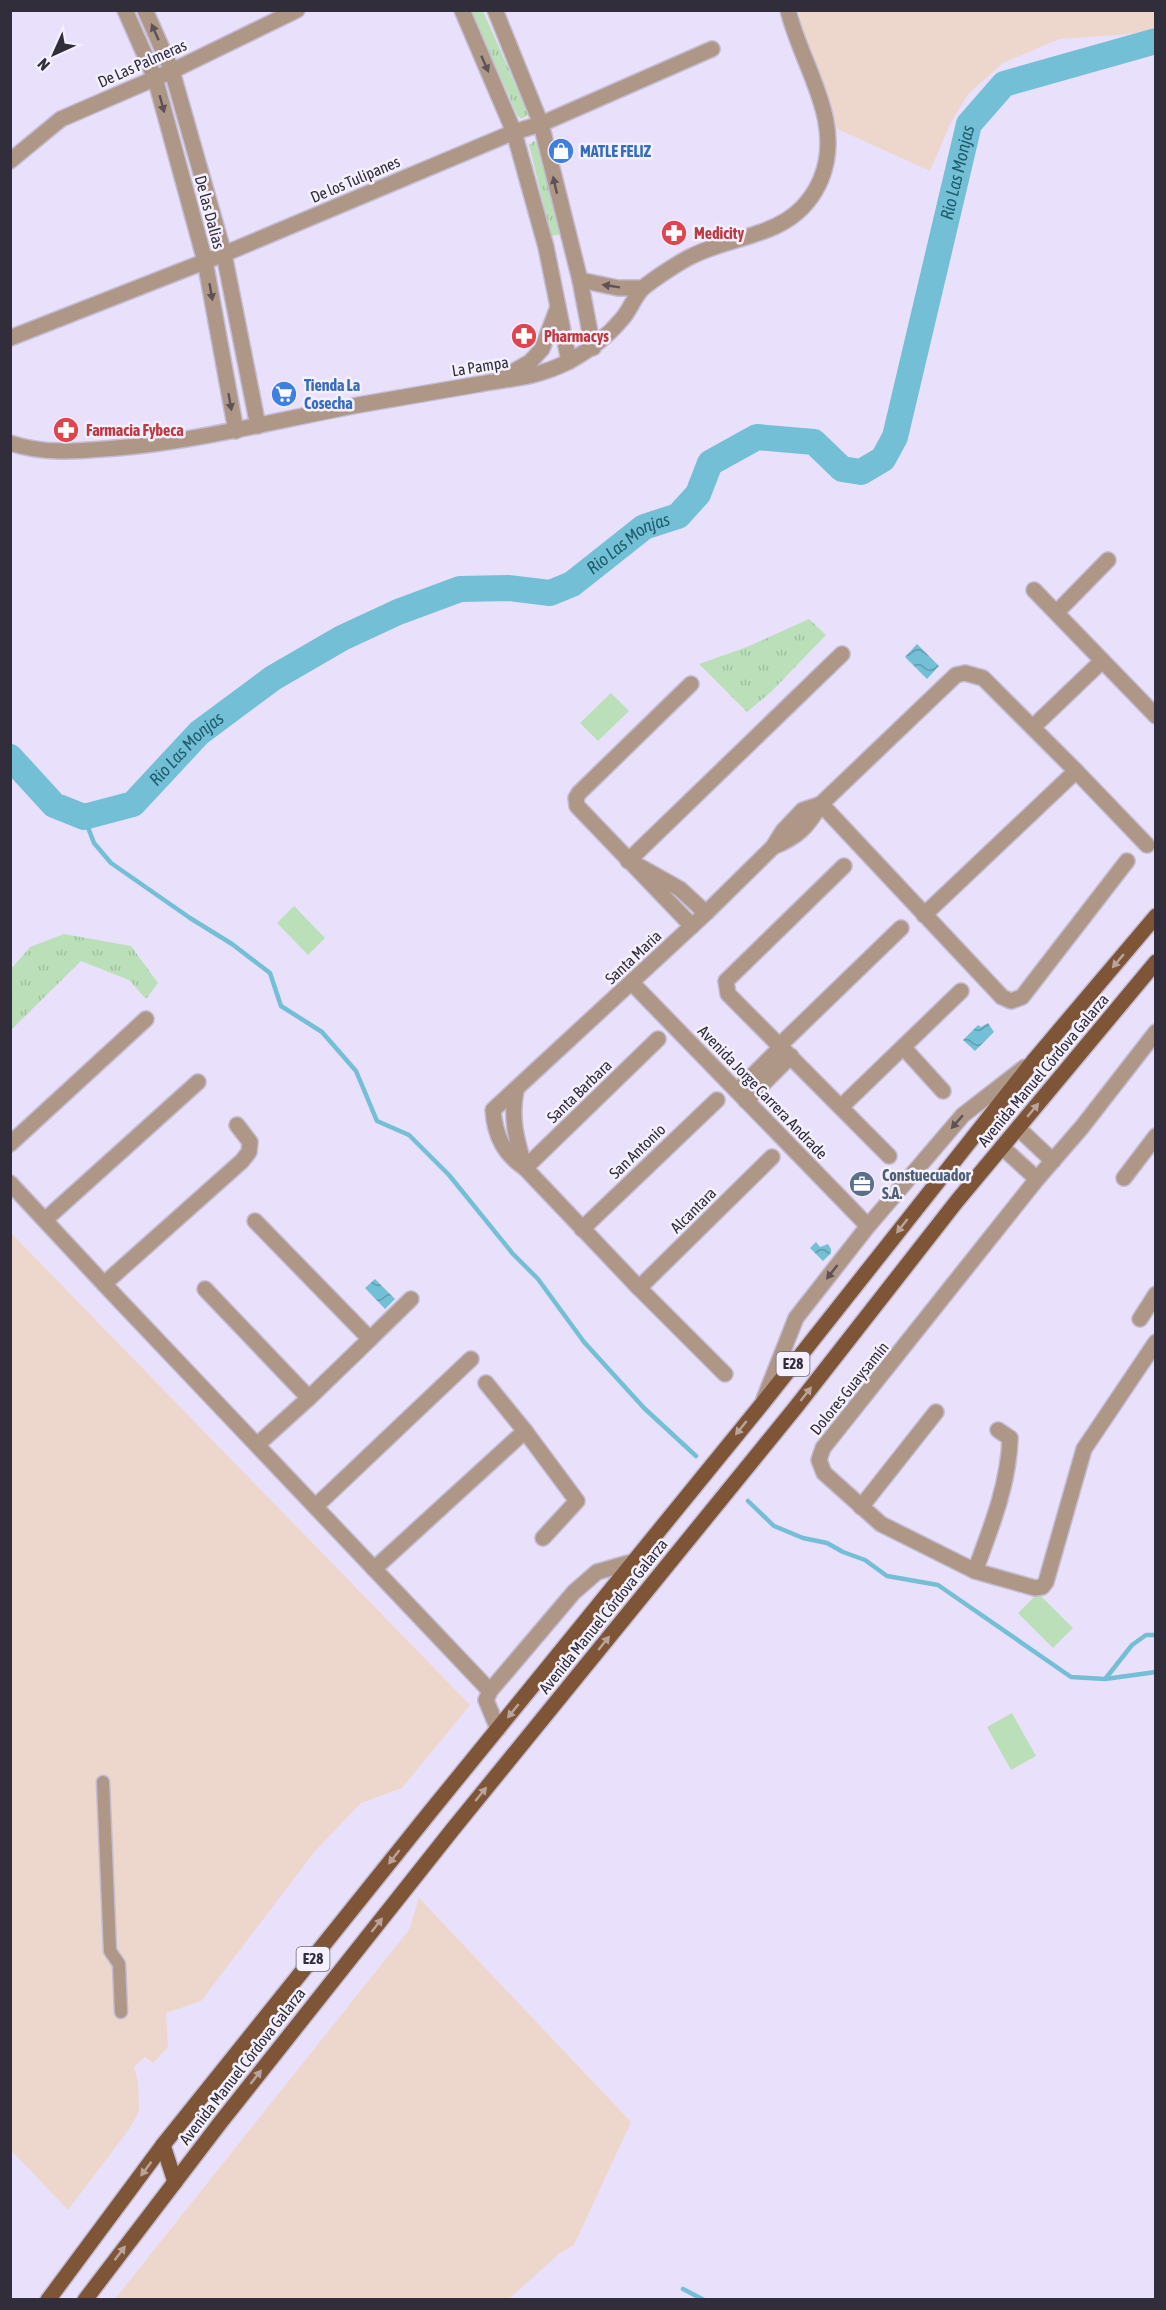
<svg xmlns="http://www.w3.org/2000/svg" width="1166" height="2310" font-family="'Asap Condensed',sans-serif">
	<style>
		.industrial { fill: #edd6cb }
		.grass { fill: url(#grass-tufts) }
		.pitch { fill: #bbe0b9 }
		.water { fill: url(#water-waves) }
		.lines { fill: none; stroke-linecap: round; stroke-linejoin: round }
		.stream { stroke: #73bfd5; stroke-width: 4.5 }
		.river { stroke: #73bfd5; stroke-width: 26 }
		.pedestrian-casing { stroke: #c4bcd4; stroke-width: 15 }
		.minor-casing { stroke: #c4bcd4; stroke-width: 18 }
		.tertiary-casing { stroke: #c4bcd4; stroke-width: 18 }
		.primary-casing { stroke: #c4bcd4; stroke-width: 18 }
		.pedestrian { stroke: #ae9786; stroke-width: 12 }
		.minor { stroke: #ae9786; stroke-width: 15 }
		.tertiary { stroke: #ae9786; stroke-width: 15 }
		.primary { stroke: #7e5637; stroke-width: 15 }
		.oneway { fill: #5d5255 }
		.oneway2 { fill: #b9a39a }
		.labels { text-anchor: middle; stroke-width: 5; stroke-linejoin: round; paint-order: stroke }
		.shield { fill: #f4f0fe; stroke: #6c6875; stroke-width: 1.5 }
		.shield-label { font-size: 15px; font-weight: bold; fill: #312d3a }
		.street-label { font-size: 16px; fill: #312d3a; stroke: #f4f0fe }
		.shop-label { font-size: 16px; font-weight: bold; fill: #366cbe; stroke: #f4f0fe; text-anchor: start }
		.health-label { font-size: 16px; font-weight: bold; fill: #be3a42; stroke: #f4f0fe; text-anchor: start }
		.service-label { font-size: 16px; font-weight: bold; fill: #4e5e75; stroke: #f4f0fe; text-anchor: start }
		.water-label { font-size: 18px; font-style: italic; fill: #1e5d6d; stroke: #f4f0fe }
	</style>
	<defs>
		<pattern id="grass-tufts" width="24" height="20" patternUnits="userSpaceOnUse" patternTransform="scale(1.5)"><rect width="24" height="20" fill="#bbe0b9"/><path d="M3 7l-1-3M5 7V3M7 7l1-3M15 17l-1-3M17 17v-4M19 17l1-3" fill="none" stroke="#a1c0a0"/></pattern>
		<pattern id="water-waves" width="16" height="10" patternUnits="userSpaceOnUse" patternTransform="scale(1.5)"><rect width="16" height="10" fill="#73bfd5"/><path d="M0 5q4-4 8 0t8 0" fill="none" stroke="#5f9cae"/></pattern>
	</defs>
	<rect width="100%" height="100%" fill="#e9e0fb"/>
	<g class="industrial">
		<path d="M799,11H1155V30L1131,34L1059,39L1003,63L968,94L950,124L930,171L833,127L809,48L800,25Z"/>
		<path d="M10,1232L470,1705L402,1788L361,1803L315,1851L201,2001L166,2013L168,2047L153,2063L145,2057L134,2067L138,2082L139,2111L130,2128L68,2210L11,2150Z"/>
		<path d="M419,1898L631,2122L574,2245L560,2253L509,2299H115L409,1930Z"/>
	</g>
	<g class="grass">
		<path d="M471,11H483L527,111V116L521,119L517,115Z"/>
		<path d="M534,141L540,144L562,234L551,236L529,145Z"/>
		<path d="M809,619L826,635L771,692L747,712L699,664L747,647Z"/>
		<path d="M64,934L131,946L158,983L146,999L129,980L81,961L11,1030V969L30,947Z"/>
	</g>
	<g class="pitch">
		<path d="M611,693L629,711L598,741L580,723Z"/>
		<path d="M294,906L325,938L308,955L277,923Z"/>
		<path d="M1038,1593L1073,1628L1053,1648L1018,1613Z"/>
		<path d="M1012,1713L1036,1756L1011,1770L987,1727Z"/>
	</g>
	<g class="water">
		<path d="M917,644L939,666L927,679L905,657Z"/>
		<path d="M988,1023L994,1032L975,1051L963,1040L978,1025L981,1027Z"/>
		<path d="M816,1242L820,1247L828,1244L831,1249V1253L823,1261L810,1248Z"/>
		<path d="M375,1279L395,1299L385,1309L365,1288Z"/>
	</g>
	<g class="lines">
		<g class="stream">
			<path d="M84,817L94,843L111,863L190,918L232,944L270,973L281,1006L322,1032L356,1071L377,1121L409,1135L449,1175L513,1254L538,1279L584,1342L644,1408L696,1456"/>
			<path d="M748,1501L774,1526L803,1538L827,1543L843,1552L865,1560L887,1576L938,1585L1071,1677L1105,1679L1156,1672"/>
			<path d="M1106,1678L1132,1645L1146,1635H1156"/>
			<path d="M683,2289L704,2300"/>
		</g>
		<path class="river" id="s1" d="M10,757L54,805L84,817L133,804L199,733L273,678L342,638L398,612L460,589L508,588L550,593L572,584L644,527L678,516L698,494L710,463L757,437L814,442L842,469L861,472L883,459L895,437L969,124L1004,84L1156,41"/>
		<g class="pedestrian-casing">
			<path id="pedestrian" d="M103,1782L110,1951L119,1964L121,2012"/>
		</g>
		<g class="minor-casing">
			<g id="minor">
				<path d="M125,10L155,78L205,261L236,431"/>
				<path d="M145,10L172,71L224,254L258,426"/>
				<path d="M462,10L514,132L546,247L569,361"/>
				<path d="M495,10L541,124L580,280L593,348"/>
				<path d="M10,161L61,119L172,71L297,10"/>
				<path d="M10,338L224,254L514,132L541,124L712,49"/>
				<path d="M1034,590L1156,716"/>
				<path d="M1057,612L1108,560"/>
				<path d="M691,684L579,793L576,798L577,806L692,926"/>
				<path d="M1033,727L1102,661"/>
				<path d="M821,804L1002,997L1011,1001L1022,997L1127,861"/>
				<path d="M773,847C798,837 807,827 821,804L956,675L965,673L983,678L1076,771L1147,845"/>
				<path d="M628,861L842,654"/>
				<path d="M639,866L680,889L706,913"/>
				<path d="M844,866L726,981L728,994L889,1156"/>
				<path d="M924,915L1076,771"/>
				<path d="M632,983L868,1226"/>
				<path d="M1156,1032L1082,1127L1037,1179L823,1448L819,1460L824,1473L881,1524L975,1571L1035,1588L1042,1587L1046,1582L1084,1449L1156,1342"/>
				<path d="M780,1045L901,928"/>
				<path d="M903,1047L943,1091"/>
				<path d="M516,1091C510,1118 517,1142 525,1168"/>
				<path d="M737,1091L782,1046"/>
				<path d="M746,1101L791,1056"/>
				<path d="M841,1107L961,991"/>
				<path d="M237,1125L250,1142L249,1152L242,1161L104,1284L490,1691"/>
				<path d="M1018,1128L1053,1161"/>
				<path d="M10,1144L146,1019"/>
				<path d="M1002,1147L1037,1179"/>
				<path d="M525,1168L658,1039"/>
				<path d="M1124,1178L1156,1136"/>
				<path d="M10,1183L104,1284"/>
				<path d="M46,1219L198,1082"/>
				<path d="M582,1229L717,1100"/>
				<path d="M639,1288L772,1157"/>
				<path d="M205,1289L309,1398L370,1339L255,1221"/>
				<path d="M1140,1319L1156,1294"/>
				<path d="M370,1339L411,1299"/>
				<path d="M725,1374L639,1288L525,1168C504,1154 495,1136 493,1110L706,913L773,847L783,831L803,810L821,804"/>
				<path d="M486,1383L525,1431"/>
				<path d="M764,1399L796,1318L868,1226L963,1115L1025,1067"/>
				<path d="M257,1445L309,1398"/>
				<path d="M316,1506L471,1359"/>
				<path d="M861,1507L936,1412"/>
				<path d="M374,1569L525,1431L577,1501L543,1538"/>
				<path d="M975,1571C991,1528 1009,1483 1010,1438L998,1430"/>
				<path d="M498,1729L486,1700L490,1691L574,1592L597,1572L632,1562"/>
			</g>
		</g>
		<g class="tertiary-casing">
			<g id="tertiary">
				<path d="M580,280L618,288H643"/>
				<path d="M504,377L530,362L542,349L558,307"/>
				<path d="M10,443C46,455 80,451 116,448C200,441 281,419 364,404C403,397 441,391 480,384C514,378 535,378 568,362C588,351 607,337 622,319C630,310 634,297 643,288C652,280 681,261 692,256C740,232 796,238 821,179C845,121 801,65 788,10"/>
			</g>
		</g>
		<g class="primary-casing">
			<g id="primary">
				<path d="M163,2145L175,2182"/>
				<path d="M48,2300L163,2145L430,1812L762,1404L1035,1059L1156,916"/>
				<path d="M85,2300L220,2123L453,1829L796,1407L957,1201L1156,962"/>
			</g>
		</g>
		<use href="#pedestrian" class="pedestrian"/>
		<use href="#minor" class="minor"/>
		<use href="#tertiary" class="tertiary"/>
		<use href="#primary" class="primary"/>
	</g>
	<defs><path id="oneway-solid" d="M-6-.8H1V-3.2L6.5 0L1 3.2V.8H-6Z" transform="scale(1.5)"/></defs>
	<g class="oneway">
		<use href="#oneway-solid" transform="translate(155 32) rotate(-114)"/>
		<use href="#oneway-solid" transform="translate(485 64) rotate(66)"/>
		<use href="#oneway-solid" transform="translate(162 104) rotate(75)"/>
		<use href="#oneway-solid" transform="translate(555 185) rotate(-103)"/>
		<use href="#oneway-solid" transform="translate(611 286) rotate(-171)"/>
		<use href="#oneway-solid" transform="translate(211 292) rotate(80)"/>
		<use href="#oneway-solid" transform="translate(230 402) rotate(80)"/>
		<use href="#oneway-solid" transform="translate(957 1122) rotate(131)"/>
		<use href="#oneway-solid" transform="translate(832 1272) rotate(128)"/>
	</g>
	<g class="oneway2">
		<use href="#oneway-solid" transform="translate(1118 961) rotate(130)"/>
		<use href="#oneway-solid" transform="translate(1033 1110) rotate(-50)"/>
		<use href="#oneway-solid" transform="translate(902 1226) rotate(128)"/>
		<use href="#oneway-solid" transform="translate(806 1394) rotate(-52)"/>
		<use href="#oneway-solid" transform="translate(741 1428) rotate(129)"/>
		<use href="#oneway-solid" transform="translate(604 1643) rotate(-51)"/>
		<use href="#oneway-solid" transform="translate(513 1711) rotate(129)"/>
		<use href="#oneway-solid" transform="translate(481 1794) rotate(-51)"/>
		<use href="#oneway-solid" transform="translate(394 1857) rotate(128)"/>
		<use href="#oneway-solid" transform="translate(377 1925) rotate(-52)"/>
		<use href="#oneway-solid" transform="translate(256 2077) rotate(-52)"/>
		<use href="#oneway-solid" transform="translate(146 2169) rotate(127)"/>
		<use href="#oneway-solid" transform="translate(120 2253) rotate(-53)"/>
	</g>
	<defs>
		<g id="shop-disc" transform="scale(1.35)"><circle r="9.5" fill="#3f7fe0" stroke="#f4f0fe"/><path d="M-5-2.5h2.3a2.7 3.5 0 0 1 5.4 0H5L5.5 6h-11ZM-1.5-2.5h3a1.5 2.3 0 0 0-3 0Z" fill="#fff"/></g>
		<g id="pharmacy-disc" transform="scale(1.35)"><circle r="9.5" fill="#e0444e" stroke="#f4f0fe"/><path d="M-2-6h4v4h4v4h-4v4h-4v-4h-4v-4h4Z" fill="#fff"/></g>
		<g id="supermarket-disc" transform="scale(1.35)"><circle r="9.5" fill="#3f7fe0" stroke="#f4f0fe"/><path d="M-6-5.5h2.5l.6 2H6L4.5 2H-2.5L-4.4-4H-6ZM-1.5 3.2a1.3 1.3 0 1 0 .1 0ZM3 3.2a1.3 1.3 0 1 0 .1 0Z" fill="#fff"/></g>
		<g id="office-disc" transform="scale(1.35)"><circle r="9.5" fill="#5c6f8a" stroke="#f4f0fe"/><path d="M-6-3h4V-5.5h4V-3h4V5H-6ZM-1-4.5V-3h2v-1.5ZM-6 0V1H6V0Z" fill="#fff"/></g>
	</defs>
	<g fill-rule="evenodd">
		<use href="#shop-disc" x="561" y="151"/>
		<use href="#pharmacy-disc" x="674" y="233"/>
		<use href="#pharmacy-disc" x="524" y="336"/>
		<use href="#supermarket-disc" x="284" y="394"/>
		<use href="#pharmacy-disc" x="66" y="430"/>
		<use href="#office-disc" x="862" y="1184"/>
	</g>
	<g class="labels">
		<g class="shield">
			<rect x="776.5" y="1352" width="33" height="24" rx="4.5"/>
			<rect x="296.5" y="1947" width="33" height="24" rx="4.5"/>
		</g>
		<g class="shield-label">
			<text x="793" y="1369">E28</text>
			<text x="313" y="1964">E28</text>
		</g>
		<g class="street-label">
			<text transform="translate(142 63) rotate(-24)" y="6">De Las Palmeras</text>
			<text transform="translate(355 179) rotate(-23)" y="6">De los Tulipanes</text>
			<text transform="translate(210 212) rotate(75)" y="6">De las Dalias</text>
			<text transform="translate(480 366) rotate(-9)" y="6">La Pampa</text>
			<text transform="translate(633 957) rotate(-43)" y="6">Santa Maria</text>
			<text transform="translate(1043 1070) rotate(-50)" y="6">Avenida Manuel Córdova Galarza</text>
			<text transform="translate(579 1091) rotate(-44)" y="6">Santa Barbara</text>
			<text transform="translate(763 1092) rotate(46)" y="6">Avenida Jorge Carrera Andrade</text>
			<text transform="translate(637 1151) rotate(-44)" y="6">San Antonio</text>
			<text transform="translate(693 1210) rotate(-45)" y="6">Alcantara</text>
			<text transform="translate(849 1388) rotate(-51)" y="6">Dolores Guaysamín</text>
			<text transform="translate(603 1616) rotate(-51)" y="6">Avenida Manuel Córdova Galarza</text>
			<text transform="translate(242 2066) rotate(-52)" y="6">Avenida Manuel Córdova Galarza</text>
		</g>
		<g class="shop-label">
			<text x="580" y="157">MATLE FELIZ</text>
			<text x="304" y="391">Tienda La<tspan x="304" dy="18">Cosecha</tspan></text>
		</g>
		<g class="health-label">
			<text x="694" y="239">Medicity</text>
			<text x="544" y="342">Pharmacys</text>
			<text x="86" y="436">Farmacia Fybeca</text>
		</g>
		<g class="service-label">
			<text x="882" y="1181">Constuecuador<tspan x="882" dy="18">S.A.</tspan></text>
		</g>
		<g class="water-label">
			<text dy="6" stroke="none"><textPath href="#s1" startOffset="1341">Rio Las Monjas</textPath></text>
			<text dy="6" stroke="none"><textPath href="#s1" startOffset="729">Rio Las Monjas</textPath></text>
			<text dy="6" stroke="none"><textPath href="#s1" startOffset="225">Rio Las Monjas</textPath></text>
		</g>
	</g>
	<rect width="1166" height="2310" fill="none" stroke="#312d3a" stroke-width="24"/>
	<g transform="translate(54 54) rotate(225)" stroke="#f4f0fe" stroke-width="4.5" paint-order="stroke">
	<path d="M0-4.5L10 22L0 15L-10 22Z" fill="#312d3a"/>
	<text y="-9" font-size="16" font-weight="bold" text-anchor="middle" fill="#312d3a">N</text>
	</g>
</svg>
